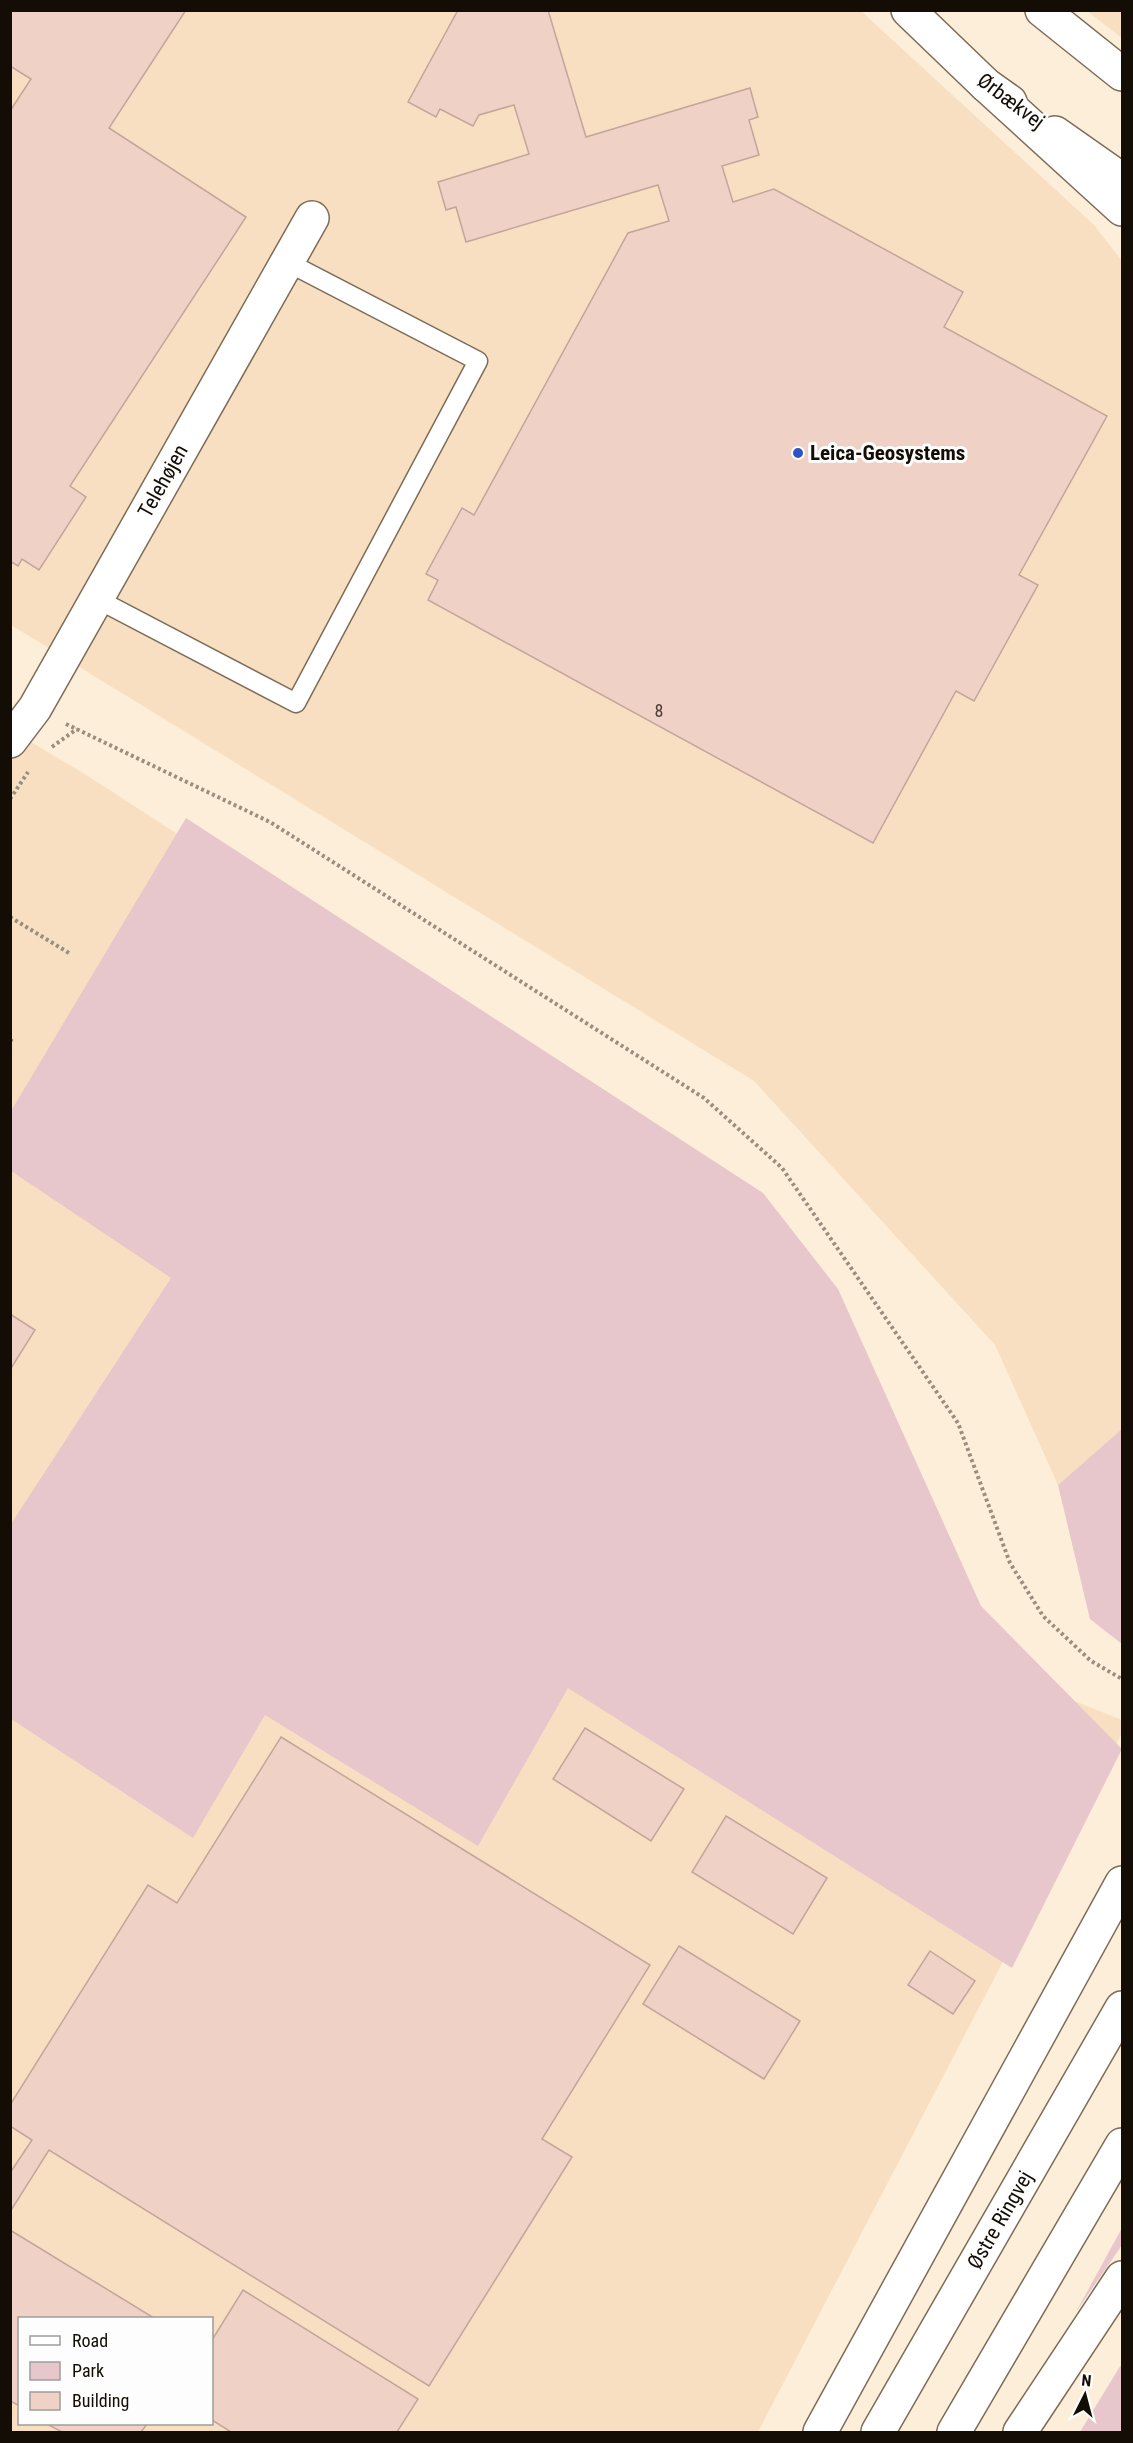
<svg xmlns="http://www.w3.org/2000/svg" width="1133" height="2443" font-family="'Roboto Condensed',sans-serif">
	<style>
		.built { fill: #f8dfc1; fill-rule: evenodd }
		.green { fill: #e7c6cc }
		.building { fill: #f0d1c6; stroke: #c3a59b; stroke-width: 1.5 }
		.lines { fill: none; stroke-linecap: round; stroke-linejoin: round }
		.lane-casing { stroke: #7d6c57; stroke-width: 21 }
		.street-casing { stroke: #7d6c57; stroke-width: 36 }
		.secondary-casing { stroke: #7d6c57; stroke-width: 36 }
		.highway-casing { stroke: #7d6c57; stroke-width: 36 }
		.path { stroke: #998e7f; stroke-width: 4; stroke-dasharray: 3 3; stroke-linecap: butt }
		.lane { stroke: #fff; stroke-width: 18 }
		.street { stroke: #fff; stroke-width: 33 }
		.secondary { stroke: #fff; stroke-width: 33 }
		.highway { stroke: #fff; stroke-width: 33 }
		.poi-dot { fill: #2f54c4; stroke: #fdfdfd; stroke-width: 2 }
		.labels { text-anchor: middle; stroke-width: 6; stroke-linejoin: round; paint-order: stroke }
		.number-label { font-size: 18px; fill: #4a3e35 }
		.street-label { font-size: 21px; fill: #130d05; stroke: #fdfdfd }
		.poi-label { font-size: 21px; font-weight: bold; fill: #130d05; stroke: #fdfdfd; text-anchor: start }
	</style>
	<rect width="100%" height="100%" fill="#fdeeda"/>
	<g class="built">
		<path d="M10,11H861L1094,225L1122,261V1429L1058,1485L995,1345L754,1081L11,625Z"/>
		<path d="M1087,11H1122V38Z"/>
		<path d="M11,730L88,776L749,1205L975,1609L1062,1696L1122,1720V1733L758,2432H11ZM20,2318H212V2424H20Z"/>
	</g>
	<g class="green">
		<path d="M186,818L763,1193L838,1289L981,1606L1122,1749L1012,1968L568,1688L478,1846L265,1715L193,1838L11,1719V1524L171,1278L11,1171V1111Z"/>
		<path d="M1122,1429V1644L1090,1619L1058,1485Z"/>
		<path d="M1122,2228V2245L1076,2312Z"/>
		<path d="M1122,2364V2432H1080L1119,2368Z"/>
	</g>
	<g class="building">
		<path d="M10,10H186L109,128L246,217L70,486L86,497L39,570L22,559L18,566L10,561V111L31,79L10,66Z"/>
		<path d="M458,10H548L586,137L750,88L758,117L749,120L759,155L722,166L733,202L774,189L963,292L944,327L1107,416L1019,575L1038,585L974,701L956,691L873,843L428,600L438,580L426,574L462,508L474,515L628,233L669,221L658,185L466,242L456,207L446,210L438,182L529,154L514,105L479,115L473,126L440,109L436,117L408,102Z"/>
		<path d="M10,1314L35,1330L10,1370Z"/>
		<path d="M585,1728L684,1789L651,1841L553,1779Z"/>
		<path d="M281,1737L650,1965L542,2139L572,2157L429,2386L49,2150L10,2212V2173L32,2140L10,2126V2105L148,1885L177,1903Z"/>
		<path d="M726,1816L827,1878L793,1934L692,1872Z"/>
		<path d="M679,1946L800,2021L764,2079L643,2004Z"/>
		<path d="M930,1951L975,1981L953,2014L908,1985Z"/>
		<path d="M10,2230L154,2318H20V2406L10,2401Z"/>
		<path d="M243,2290L418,2399L397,2432H231L212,2420V2340Z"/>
		<path d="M47,2424H147L141,2432H62Z"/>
	</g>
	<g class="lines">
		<g class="lane-casing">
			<path id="lane" d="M97,599L296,703L478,361L287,262"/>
		</g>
		<g class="street-casing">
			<path id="street" d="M10,741L35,708L312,218"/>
		</g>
		<g class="secondary-casing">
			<g id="secondary">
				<path d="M908,10L986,85L1010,102"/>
				<path d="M1042,10L1122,74"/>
				<path d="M1055,133L1122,180"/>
				<path d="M878,2432L1122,2008"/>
				<path d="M954,2432L1122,2145"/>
			</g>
		</g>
		<g class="highway-casing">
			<g id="highway">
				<path d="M986,85L1122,209"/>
				<path d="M820,2432L1122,1883"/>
				<path d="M1020,2432L1122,2278"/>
			</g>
		</g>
		<g class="path">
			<path d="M66,724L270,822L704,1098L782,1168L958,1423L1010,1563L1043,1616L1091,1661L1122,1679"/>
			<path d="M52,747L77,729"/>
			<path d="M10,799L28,772"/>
			<path d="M10,917L69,953"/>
			<path d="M10,1040L15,1043"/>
		</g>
		<use href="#lane" class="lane"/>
		<use href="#street" class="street"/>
		<use href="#secondary" class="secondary"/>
		<use href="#highway" class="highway"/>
	</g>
	<circle class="poi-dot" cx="798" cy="453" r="6"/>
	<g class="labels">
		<g class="number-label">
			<text x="659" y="717">8</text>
		</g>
		<g class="street-label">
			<text transform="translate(1011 101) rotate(37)" y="7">Ørbækvej</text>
			<text transform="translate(163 481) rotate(-61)" y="7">Telehøjen</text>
			<text transform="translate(1000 2220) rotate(-60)" y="7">Østre Ringvej</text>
		</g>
		<g class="poi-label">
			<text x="810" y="460">Leica-Geosystems</text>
		</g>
	</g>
	<rect width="1133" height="2443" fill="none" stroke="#130d05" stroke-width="24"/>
	<rect x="18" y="2317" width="195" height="108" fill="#fdfdfd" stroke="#9f9d9a" stroke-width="1.5"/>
	<rect x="30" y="2336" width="30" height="9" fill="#ffffff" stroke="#9f9d9a" stroke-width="1.5"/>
	<text x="72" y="2347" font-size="18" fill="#130d05">Road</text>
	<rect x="30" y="2362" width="30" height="18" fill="#e7c6cc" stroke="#9f9d9a" stroke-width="1.5"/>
	<text x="72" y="2377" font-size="18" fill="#130d05">Park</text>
	<rect x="30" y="2392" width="30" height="18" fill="#f0d1c6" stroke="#9f9d9a" stroke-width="1.5"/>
	<text x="72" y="2407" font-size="18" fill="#130d05">Building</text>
	<g transform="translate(1085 2395) rotate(6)" stroke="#fdfdfd" stroke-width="4.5" paint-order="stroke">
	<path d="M0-4.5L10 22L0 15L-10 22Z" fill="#130d05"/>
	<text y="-9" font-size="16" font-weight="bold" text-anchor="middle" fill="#130d05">N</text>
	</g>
</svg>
